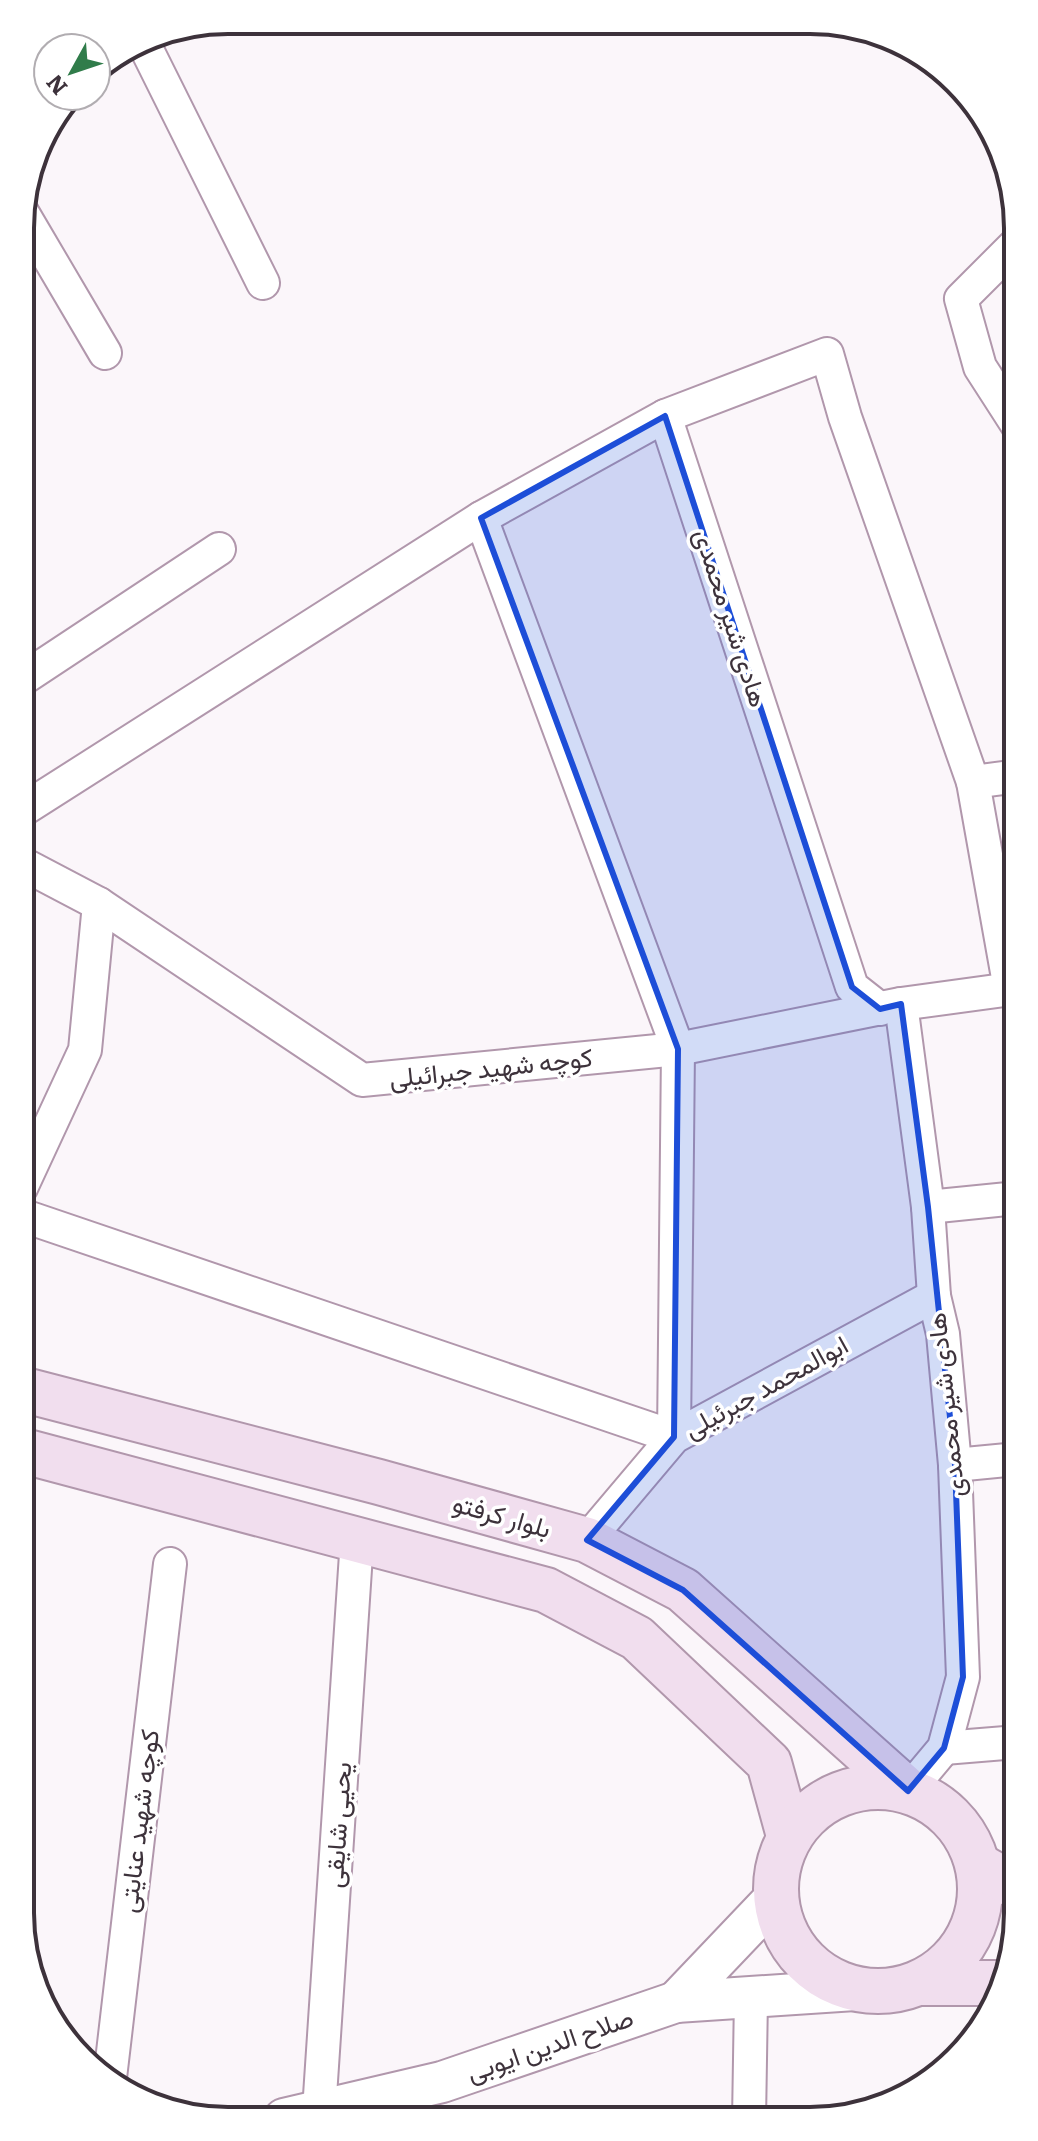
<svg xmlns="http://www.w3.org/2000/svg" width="1038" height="2141" font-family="Literata,Vazirmatn,serif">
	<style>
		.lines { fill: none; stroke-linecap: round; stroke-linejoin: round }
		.minor-casing { stroke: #b197ac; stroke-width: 36 }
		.tertiary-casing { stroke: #b197ac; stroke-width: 44 }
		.secondary-casing { stroke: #b197ac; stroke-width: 48 }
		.minor { stroke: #fff; stroke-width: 32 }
		.tertiary { stroke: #fff; stroke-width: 40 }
		.secondary { stroke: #f1deee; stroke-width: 44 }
		.marked { fill: #1d4ed8; fill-opacity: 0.2; stroke: #1d4ed8; stroke-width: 6; stroke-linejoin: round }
		.labels { text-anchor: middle; stroke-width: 7; stroke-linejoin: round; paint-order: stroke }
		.street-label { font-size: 26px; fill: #3d323b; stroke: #fff }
		.rim { fill: none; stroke: #3d323b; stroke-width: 4 }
	</style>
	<rect width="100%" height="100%" fill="#fbf6fa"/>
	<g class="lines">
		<g class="minor-casing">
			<g id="minor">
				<path d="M142,40L263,283"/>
				<path d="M22,212L105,353"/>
				<path d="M665,416L827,354L845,417L973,782L1018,776"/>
				<path d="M1018,426L980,367L961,299L1018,242"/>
				<path d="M481,518L665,416L852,987L880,1009"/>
				<path d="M21,680L219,549"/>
				<path d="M973,782L1010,989"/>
				<path d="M21,863L99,904L362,1080L678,1049L901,1004L1018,988"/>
				<path d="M901,1004L928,1207L934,1296L943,1334L955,1465L963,1677L944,1748L908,1791"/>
				<path d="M21,1188L85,1050L99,904"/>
				<path d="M928,1207L1018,1198"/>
				<path d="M21,1215L674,1437L678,1049L481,518L21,811"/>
				<path d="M955,1465L1018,1459"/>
				<path d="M587,1540L674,1437L934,1296"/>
				<path d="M944,1748L1018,1742"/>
				<path d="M110,2078L170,1564"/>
				<path d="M319,2111L357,1539"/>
				<path d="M749,2121L751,1997"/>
			</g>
		</g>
		<g class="tertiary-casing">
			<g id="tertiary">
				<path d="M775,1898L676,2002L855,1990"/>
				<path d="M284,2119L442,2082L676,2002"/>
			</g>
		</g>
		<g class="secondary-casing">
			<g id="secondary">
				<path d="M21,1389L379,1482L587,1540L683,1590L908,1791"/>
				<path d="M20,1450L546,1590L637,1638L769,1763L789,1836"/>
				<circle cx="878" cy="1889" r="102"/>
				<path d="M978,1865L1018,1888"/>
				<path d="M922,1983H996"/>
			</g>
		</g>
		<use href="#minor" class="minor"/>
		<use href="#tertiary" class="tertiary"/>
		<use href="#secondary" class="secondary"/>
	</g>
	<path class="marked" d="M665,416L852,987L880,1009L901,1004L928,1207L955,1465L963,1677L944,1748L908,1791L683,1590L587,1540L674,1437L678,1049L481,518Z"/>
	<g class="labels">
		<g class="street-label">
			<text transform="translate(731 618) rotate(72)" y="9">هادی شیر محمدی</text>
			<text transform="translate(491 1068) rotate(-6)" y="9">کوچه شهید جبرائیلی</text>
			<text transform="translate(766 1387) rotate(-29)" y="9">ابوالمحمد جبرئیلی</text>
			<text transform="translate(946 1405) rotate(-96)" y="9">هادی شیر محمدی</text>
			<text transform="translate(502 1516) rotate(16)" y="9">بلوار کرفتو</text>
			<text transform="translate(139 1821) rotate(-83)" y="9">کوچه شهید عنایتی</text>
			<text transform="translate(338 1825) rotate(-86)" y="9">یحیی شایقی</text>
			<text transform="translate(550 2045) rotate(-19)" y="9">صلاح الدین ایوبی</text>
		</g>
	</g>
	<path d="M0 0H1038V2141H0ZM228 34H810A194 194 0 0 1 1004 228V1913A194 194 0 0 1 810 2107H228A194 194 0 0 1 34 1913V228A194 194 0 0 1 228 34Z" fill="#fff" fill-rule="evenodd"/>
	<path class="rim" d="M228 34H810A194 194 0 0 1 1004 228V1913A194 194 0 0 1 810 2107H228A194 194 0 0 1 34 1913V228A194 194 0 0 1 228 34Z"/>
	<g transform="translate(72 72) rotate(230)"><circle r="38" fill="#ffffff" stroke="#b1adb1" stroke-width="2"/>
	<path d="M0-6L14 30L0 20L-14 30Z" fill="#307c4a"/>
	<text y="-12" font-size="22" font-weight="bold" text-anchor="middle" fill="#3d323b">N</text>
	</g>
</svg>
